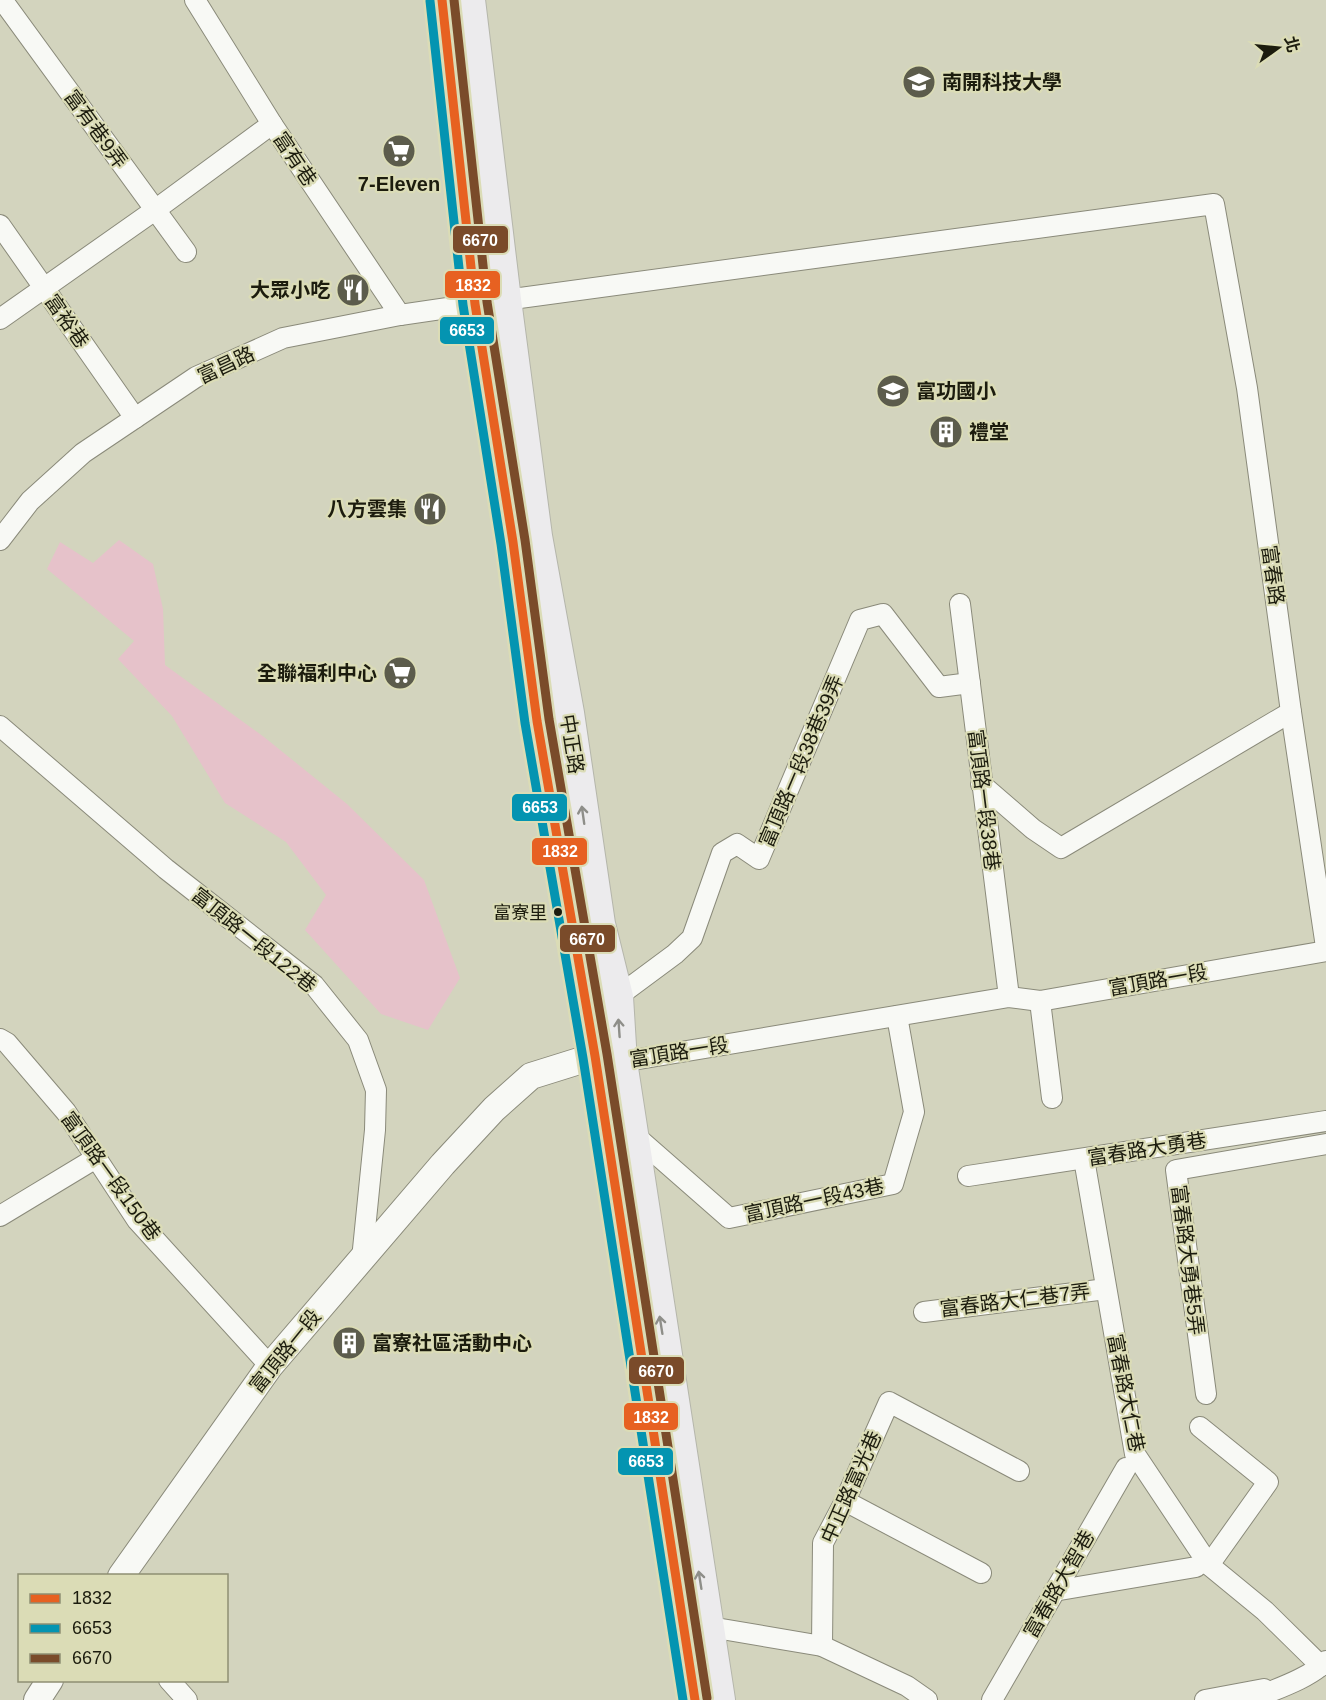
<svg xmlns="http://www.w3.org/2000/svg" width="1326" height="1700" font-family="Arial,'Noto Sans TC',sans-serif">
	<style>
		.green { fill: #e6c2ca }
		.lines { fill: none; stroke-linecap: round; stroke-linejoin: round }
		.minor-casing { stroke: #8a8a7a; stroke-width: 22 }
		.tertiary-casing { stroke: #8a8a7a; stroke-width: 28 }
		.primary-casing { stroke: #b5b6ab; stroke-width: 34 }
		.minor { stroke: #f8f9f5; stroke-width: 20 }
		.tertiary { stroke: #f8f9f5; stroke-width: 26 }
		.primary { stroke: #ecebed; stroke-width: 32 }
		.bus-1-casing { stroke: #dbdcb6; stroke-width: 14 }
		.bus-2-casing { stroke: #dbdcb6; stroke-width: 14 }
		.bus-3-casing { stroke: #dbdcb6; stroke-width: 14 }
		.bus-1 { stroke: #e76121; stroke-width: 9 }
		.bus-2 { stroke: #0494b1; stroke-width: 9 }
		.bus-3 { stroke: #7a4b2a; stroke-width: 9 }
		.oneway { stroke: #8e8e89 }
		.bus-dot { fill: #1c1c0e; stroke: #dbdcb6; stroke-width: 2 }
		.labels { text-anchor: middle; stroke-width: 4.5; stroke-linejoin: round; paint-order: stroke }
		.bus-label { font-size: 18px; fill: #1c1c0e; stroke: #dbdcb6; text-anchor: end }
		.poi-label { font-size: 20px; font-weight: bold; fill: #1c1c0e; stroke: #dbdcb6; text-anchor: start }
		.street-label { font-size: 20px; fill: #1c1c0e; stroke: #dbdcb6 }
		.line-badge { stroke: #dbdcb6; stroke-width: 2 }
		.badge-label { font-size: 16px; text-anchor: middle; font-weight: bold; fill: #fff }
	</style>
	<rect width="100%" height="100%" fill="#d3d4be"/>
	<path class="green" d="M119,540L153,564L163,609L165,665L264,737L347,804L424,880L460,978L428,1030L381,1014L305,930L326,895L286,842L225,803L172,716L118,659L134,641L47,569L60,542L93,563Z"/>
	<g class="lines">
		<g class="minor-casing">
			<g id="minor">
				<path d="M195,0L272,124L400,315"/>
				<path d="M6,5L186,252"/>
				<path d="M0,225L135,418"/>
				<path d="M0,319L155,210L272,124"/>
				<path d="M0,540L30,501L83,453L196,377L283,338L400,315L475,304L1214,204L1247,388L1291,712L1326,947"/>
				<path d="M960,604L1009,997"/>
				<path d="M0,726L166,869L314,985L358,1040L376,1090L375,1130L362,1259"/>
				<path d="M981,784L1033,829L1061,848L1291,712"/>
				<path d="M617,997L675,954L692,938L722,853L737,844L759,859L860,620L883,614L939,687L970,683"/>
				<path d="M1040,1001L1052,1098"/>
				<path d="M0,1039L7,1043L66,1112L137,1220L270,1366"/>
				<path d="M610,1059L621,1062L1009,997L1040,1001L1326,951"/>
				<path d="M632,1133L729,1218L893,1184L914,1112L897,1016"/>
				<path d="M1084,1159L1135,1454L1209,1565L1265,1611L1321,1666"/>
				<path d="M968,1176L1326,1121"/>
				<path d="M0,1216L96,1158"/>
				<path d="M924,1312L1106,1289"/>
				<path d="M1206,1394L1176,1170L1326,1144"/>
				<path d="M1200,1427L1268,1482L1209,1565"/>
				<path d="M845,1501L981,1573"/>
				<path d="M1054,1591L1196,1567"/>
				<path d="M698,1625L822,1646L907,1686L927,1700"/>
				<path d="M822,1646L823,1543L845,1501L889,1402L1019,1471"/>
				<path d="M169,1680L187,1700"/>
				<path d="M992,1700L1126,1468"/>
				<path d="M1205,1700L1264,1689"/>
				<path d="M1250,1700C1273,1690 1309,1679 1326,1661"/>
			</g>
		</g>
		<g class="tertiary-casing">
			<g id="tertiary">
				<path d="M121,1576L270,1366L443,1164L494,1109L531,1076L595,1056"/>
				<path d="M37,1700L50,1680"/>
			</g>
		</g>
		<g class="primary-casing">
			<g id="primary">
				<path d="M442,0L475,304L513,542L537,721L595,1056L695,1700"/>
				<path d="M469,0L505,300L536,536L568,713L599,924L617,997L621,1062L719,1700"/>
			</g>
		</g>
		<use href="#minor" class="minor"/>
		<use href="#tertiary" class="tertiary"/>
		<use href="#primary" class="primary"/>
		<g class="bus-1-casing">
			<path id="bus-1" d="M442,0L475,304L513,542L537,721L595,1056L695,1700"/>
		</g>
		<g class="bus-2-casing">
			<path id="bus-2" d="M430,1L463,305L501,544L525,723L583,1058L683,1700"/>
		</g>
		<g class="bus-3-casing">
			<path id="bus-3" d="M454,0L487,302L525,540L549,719L607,1054L707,1698"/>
		</g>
		<use href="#bus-1" class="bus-1"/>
		<use href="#bus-2" class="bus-2"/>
		<use href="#bus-3" class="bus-3"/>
	</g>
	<defs><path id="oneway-shaft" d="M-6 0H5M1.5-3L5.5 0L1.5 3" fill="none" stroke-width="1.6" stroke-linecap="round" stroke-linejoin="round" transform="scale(1.5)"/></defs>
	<g class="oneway">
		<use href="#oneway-shaft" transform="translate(583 815) rotate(-98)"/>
		<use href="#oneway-shaft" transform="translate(619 1028) rotate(-94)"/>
		<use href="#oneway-shaft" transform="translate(661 1325) rotate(-99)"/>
		<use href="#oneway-shaft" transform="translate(700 1580) rotate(-99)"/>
	</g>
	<defs>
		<g id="university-disc" transform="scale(1.725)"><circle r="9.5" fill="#5c5c4c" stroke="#dbdcb6"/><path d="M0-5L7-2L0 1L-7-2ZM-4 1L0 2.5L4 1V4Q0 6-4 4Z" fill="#fff"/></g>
		<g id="supermarket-disc" transform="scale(1.725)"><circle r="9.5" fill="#5c5c4c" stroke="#dbdcb6"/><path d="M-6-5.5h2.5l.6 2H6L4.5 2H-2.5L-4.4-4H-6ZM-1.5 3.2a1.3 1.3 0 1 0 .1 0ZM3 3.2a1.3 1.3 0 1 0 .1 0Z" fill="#fff"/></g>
		<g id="restaurant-disc" transform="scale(1.725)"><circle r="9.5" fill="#5c5c4c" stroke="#dbdcb6"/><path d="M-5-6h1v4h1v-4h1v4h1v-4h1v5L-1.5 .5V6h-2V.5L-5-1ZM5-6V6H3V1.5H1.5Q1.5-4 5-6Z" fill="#fff"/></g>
		<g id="school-disc" transform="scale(1.725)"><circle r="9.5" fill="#5c5c4c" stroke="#dbdcb6"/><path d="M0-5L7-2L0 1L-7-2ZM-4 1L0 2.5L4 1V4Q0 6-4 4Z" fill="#fff"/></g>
		<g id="building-disc" transform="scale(1.725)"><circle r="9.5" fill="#5c5c4c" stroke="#dbdcb6"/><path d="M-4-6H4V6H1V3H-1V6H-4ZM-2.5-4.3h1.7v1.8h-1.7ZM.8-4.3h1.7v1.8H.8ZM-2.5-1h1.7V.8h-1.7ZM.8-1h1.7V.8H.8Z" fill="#fff"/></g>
	</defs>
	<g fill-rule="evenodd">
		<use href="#university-disc" x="919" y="82"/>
		<use href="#supermarket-disc" x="399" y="151"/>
		<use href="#restaurant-disc" x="353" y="290"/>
		<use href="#school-disc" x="893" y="391"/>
		<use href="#building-disc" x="946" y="432"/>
		<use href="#restaurant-disc" x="430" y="509"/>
		<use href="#supermarket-disc" x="400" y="673"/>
		<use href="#building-disc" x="349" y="1343"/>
	</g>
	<circle class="bus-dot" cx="558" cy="912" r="5"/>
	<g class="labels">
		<g class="bus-label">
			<text x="547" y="919">富寮里</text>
		</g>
		<g class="poi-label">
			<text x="942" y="89">南開科技大學</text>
			<text x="399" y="191" text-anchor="middle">7-Eleven</text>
			<text x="330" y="297" text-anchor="end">大眾小吃</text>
			<text x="916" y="398">富功國小</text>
			<text x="969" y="439">禮堂</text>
			<text x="407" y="516" text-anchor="end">八方雲集</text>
			<text x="377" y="680" text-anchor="end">全聯福利中心</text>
			<text x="372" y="1350">富寮社區活動中心</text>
		</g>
		<g class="street-label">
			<text transform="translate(96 129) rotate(54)" y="7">富有巷9弄</text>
			<text transform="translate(295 159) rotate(56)" y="7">富有巷</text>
			<text transform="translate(67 321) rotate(55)" y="7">富裕巷</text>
			<text transform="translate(226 365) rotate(-25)" y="7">富昌路</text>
			<text transform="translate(1273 575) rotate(82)" y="7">富春路</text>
			<text transform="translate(572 744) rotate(81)" y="7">中正路</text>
			<text transform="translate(801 761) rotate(-67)" y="7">富頂路一段38巷39弄</text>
			<text transform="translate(984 800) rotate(83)" y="7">富頂路一段38巷</text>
			<text transform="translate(254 940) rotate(39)" y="7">富頂路一段122巷</text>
			<text transform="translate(1158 980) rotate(-10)" y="7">富頂路一段</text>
			<text transform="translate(679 1052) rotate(-9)" y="7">富頂路一段</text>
			<text transform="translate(1147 1149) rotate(-9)" y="7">富春路大勇巷</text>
			<text transform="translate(111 1176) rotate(54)" y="7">富頂路一段150巷</text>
			<text transform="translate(814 1200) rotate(-12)" y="7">富頂路一段43巷</text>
			<text transform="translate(1188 1260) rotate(83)" y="7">富春路大勇巷5弄</text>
			<text transform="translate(1015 1300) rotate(-7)" y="7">富春路大仁巷7弄</text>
			<text transform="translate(285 1351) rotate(-51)" y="7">富頂路一段</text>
			<text transform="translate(1126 1393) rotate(79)" y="7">富春路大仁巷</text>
			<text transform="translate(851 1487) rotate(-66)" y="7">中正路富光巷</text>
			<text transform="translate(1059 1584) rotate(-60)" y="7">富春路大智巷</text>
		</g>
	</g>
	<g class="line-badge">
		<rect x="452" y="225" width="57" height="29" rx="6" fill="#7a4b2a"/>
		<rect x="444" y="270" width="57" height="29" rx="6" fill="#e76121"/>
		<rect x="439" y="316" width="56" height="29" rx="6" fill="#0494b1"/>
		<rect x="511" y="793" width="57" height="29" rx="6" fill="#0494b1"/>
		<rect x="531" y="837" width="57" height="29" rx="6" fill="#e76121"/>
		<rect x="559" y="924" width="57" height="29" rx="6" fill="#7a4b2a"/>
		<rect x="628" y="1356" width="57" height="29" rx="6" fill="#7a4b2a"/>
		<rect x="623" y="1402" width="56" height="29" rx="6" fill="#e76121"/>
		<rect x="617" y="1447" width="57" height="29" rx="6" fill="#0494b1"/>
	</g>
	<g class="badge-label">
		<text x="480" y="246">6670</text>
		<text x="473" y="291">1832</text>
		<text x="467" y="336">6653</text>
		<text x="540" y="813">6653</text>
		<text x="560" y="857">1832</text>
		<text x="587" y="945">6670</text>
		<text x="656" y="1377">6670</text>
		<text x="651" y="1423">1832</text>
		<text x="646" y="1467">6653</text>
	</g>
	<rect x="18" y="1574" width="210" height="108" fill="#dbdcb6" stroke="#8f8f73" stroke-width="1.5"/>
	<rect x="30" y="1594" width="30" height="9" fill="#e76121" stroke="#8f8f73" stroke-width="1.5"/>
	<text x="72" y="1604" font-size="18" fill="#1c1c0e">1832</text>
	<rect x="30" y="1624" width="30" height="9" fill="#0494b1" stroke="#8f8f73" stroke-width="1.5"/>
	<text x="72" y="1634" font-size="18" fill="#1c1c0e">6653</text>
	<rect x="30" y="1654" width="30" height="9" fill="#7a4b2a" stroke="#8f8f73" stroke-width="1.5"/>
	<text x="72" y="1664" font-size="18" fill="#1c1c0e">6670</text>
	<g transform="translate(1278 48) rotate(75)" stroke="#dbdcb6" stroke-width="4.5" paint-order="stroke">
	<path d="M0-4.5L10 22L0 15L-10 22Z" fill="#1c1c0e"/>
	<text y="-9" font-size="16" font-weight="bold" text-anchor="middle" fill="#1c1c0e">北</text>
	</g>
</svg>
